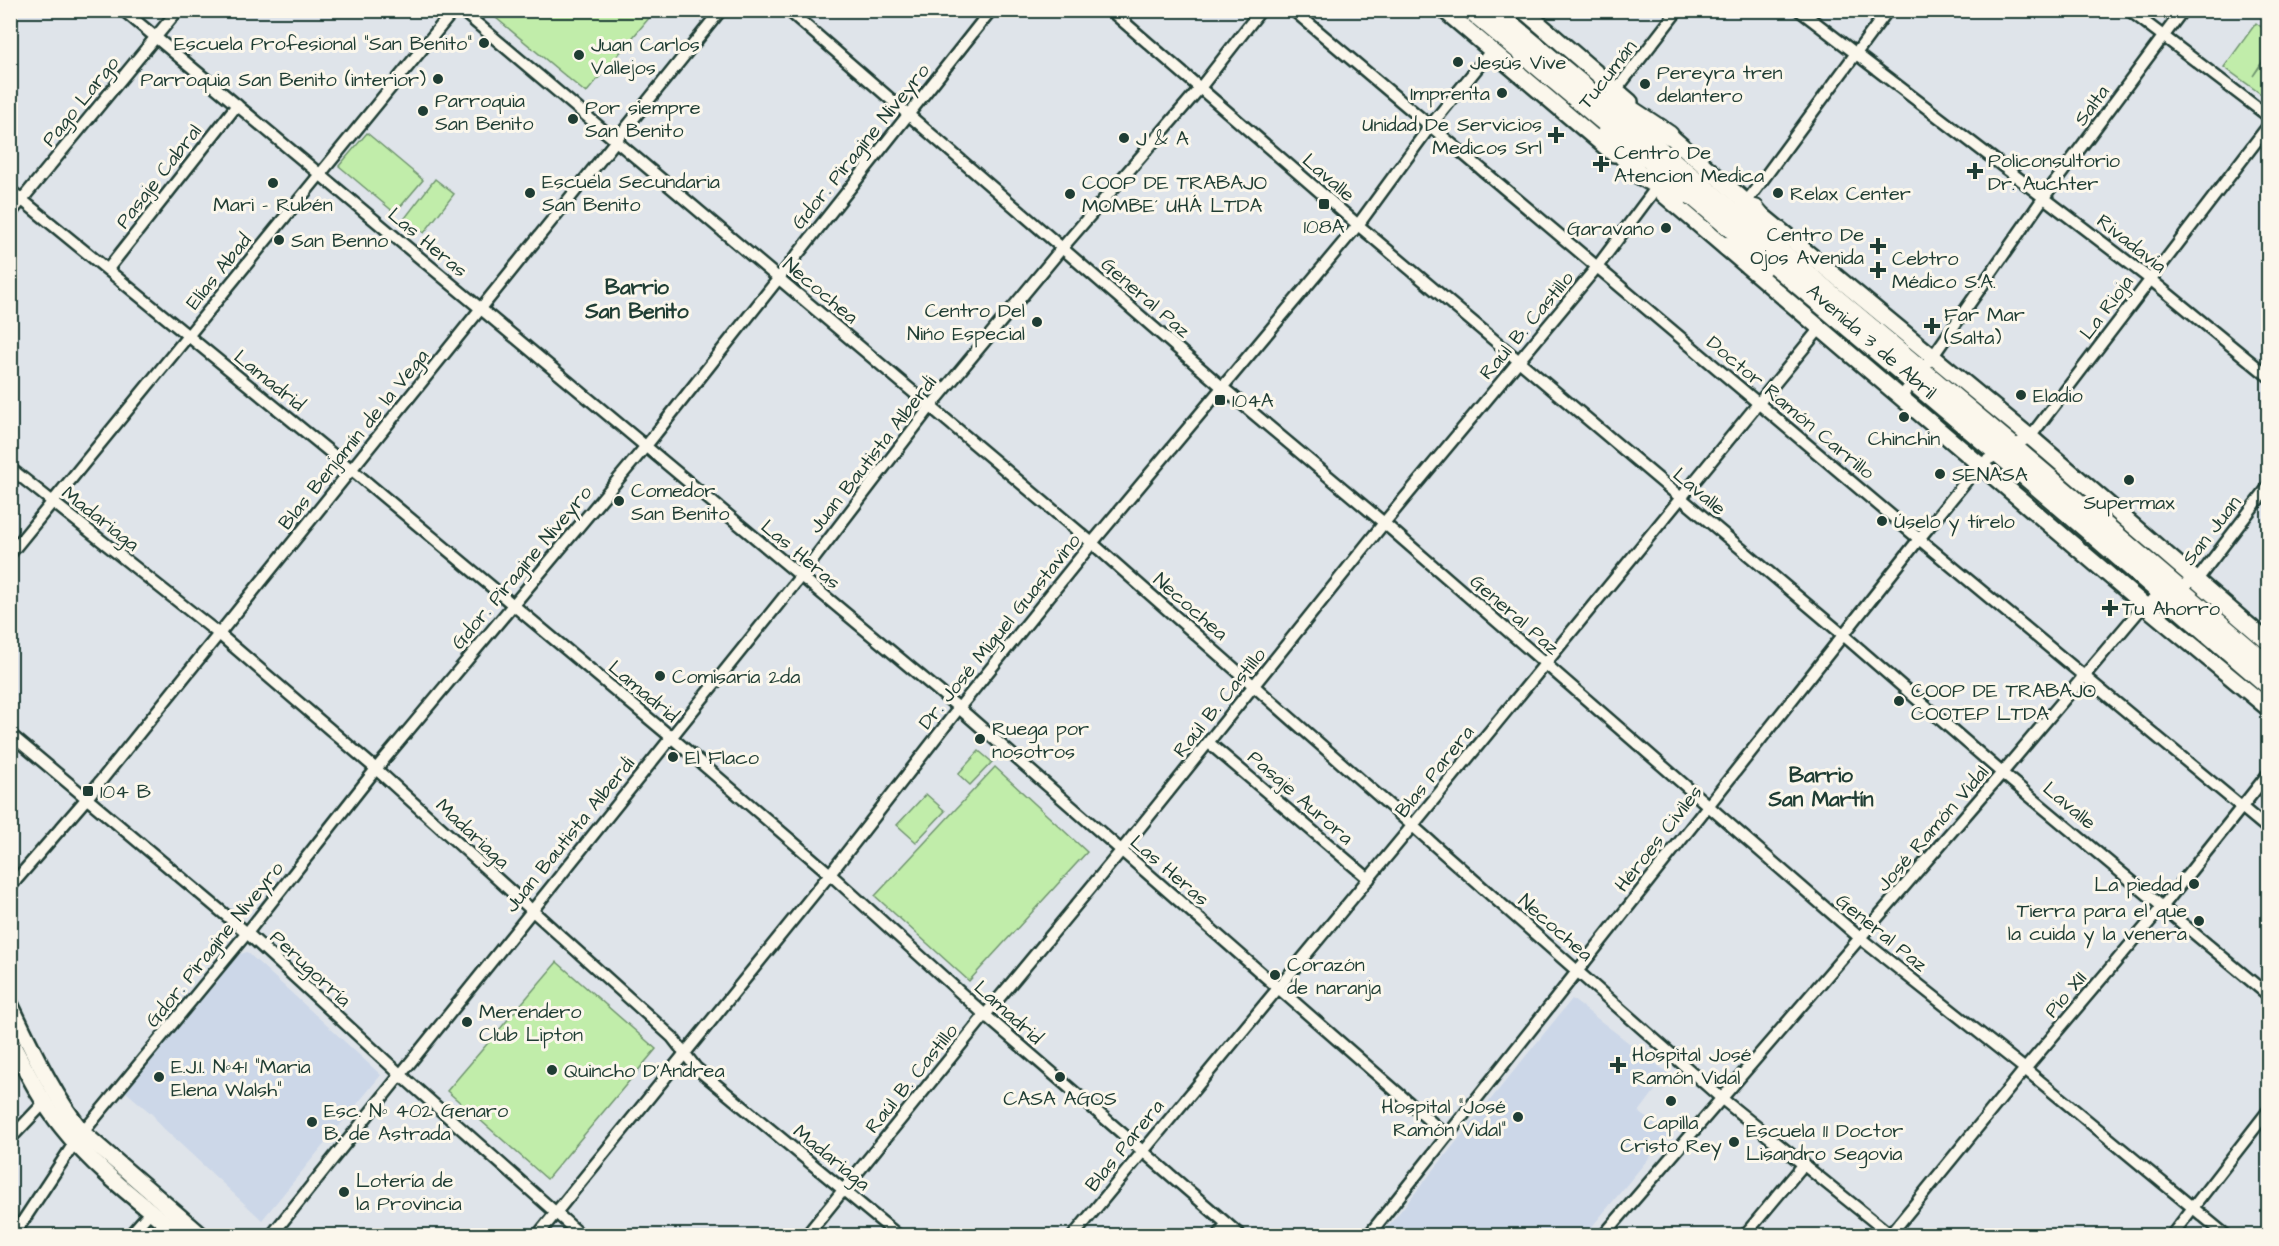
<svg xmlns="http://www.w3.org/2000/svg" width="2279" height="1246" font-family="'Architects Daughter',sans-serif">
	<style>
		.built { fill: #ccd7e8 }
		.pitch { fill: #c1edaa; stroke: #70956f; stroke-width: 1.5 }
		.lines { fill: none; stroke-linecap: round; stroke-linejoin: round }
		.minor-casing { stroke: #1f3d34; stroke-width: 15 }
		.secondary-casing { stroke: #1f3d34; stroke-width: 20 }
		.trunk-casing { stroke: #1f3d34; stroke-width: 22 }
		.minor { stroke: #fbf7ec; stroke-width: 10 }
		.secondary { stroke: #fbf7ec; stroke-width: 15 }
		.trunk { stroke: #fbf7ec; stroke-width: 18 }
		.poi-dot { fill: #1f3d34; stroke: #fbf7ec; stroke-width: 2 }
		.labels { text-anchor: middle; stroke-width: 6; stroke-linejoin: round; paint-order: stroke }
		.poi-label { font-size: 20px; fill: #1f3d34; stroke: #fbf7ec; text-anchor: start }
		.street-label { font-size: 20px; fill: #1f3d34; stroke: #fbf7ec }
		.neighbourhood-label { font-size: 21px; font-weight: bold; fill: #1f3d34; stroke: #fbf7ec }
	</style>
	<rect width="100%" height="100%" fill="#dfe4ea"/>
	<filter id="ink" filterUnits="userSpaceOnUse"><feTurbulence type="fractalNoise" baseFrequency=".0167" numOctaves="2"/><feDisplacementMap in="SourceGraphic" scale="12" xChannelSelector="R" yChannelSelector="G"/><feConvolveMatrix kernelMatrix="1 2 1 2 8 2 1 2 1" color-interpolation-filters="sRGB"/></filter>
	<g filter="url(#ink)">
		<g class="built">
			<path d="M247,952L381,1075L262,1220L160,1125L153,1115L125,1091L237,955Z"/>
			<path d="M1572,999L1668,1073L1639,1112L1668,1135L1585,1235H1381Z"/>
		</g>
		<g class="pitch">
			<path d="M502,10H655V11L586,93L496,18Z"/>
			<path d="M2256,23L2268,32V53L2253,76L2268,55V99L2224,67Z"/>
			<path d="M367,133L423,180L395,213L339,166Z"/>
			<path d="M435,179L454,194L424,233L405,218Z"/>
			<path d="M979,751L992,762L970,785L958,774Z"/>
			<path d="M995,767L1087,852L969,981L875,896Z"/>
			<path d="M926,794L945,811L916,842L897,825Z"/>
			<path d="M557,962L656,1049L547,1179L447,1091Z"/>
		</g>
		<g class="lines">
			<g class="minor-casing">
				<g id="minor">
					<path d="M123,10L959,708L1447,1136"/>
					<path d="M461,10L1092,543L1721,1098L1892,1236"/>
					<path d="M788,10L1222,387L1384,523L1860,938L2025,1069L2227,1236"/>
					<path d="M1110,10L1358,225L1842,634L2002,773L2268,995"/>
					<path d="M1293,10L1919,539L2268,829"/>
					<path d="M1799,10L2150,279L2268,376"/>
					<path d="M2129,10L2268,116"/>
					<path d="M1613,94L1678,10"/>
					<path d="M10,190L352,470L671,737L830,874L985,1015L1241,1236"/>
					<path d="M1742,208L1888,10"/>
					<path d="M10,214L178,10"/>
					<path d="M108,269L237,105"/>
					<path d="M1901,397L1933,356L2044,197L2183,10"/>
					<path d="M10,468L219,634L376,769L672,1037L696,1068L899,1236"/>
					<path d="M10,554L454,10"/>
					<path d="M10,734L247,933L401,1075L582,1236"/>
					<path d="M1209,743L1369,879"/>
					<path d="M10,887L87,798L721,10"/>
					<path d="M10,1139L44,1103"/>
					<path d="M13,1236L75,1142L247,933L376,769L646,446L991,10"/>
					<path d="M129,1236L151,1211"/>
					<path d="M271,1236L800,577L931,406L1062,248L1200,88L1261,10"/>
					<path d="M537,1236L830,874L959,708L1092,543L1358,225L1431,125L1491,51"/>
					<path d="M806,1236L985,1015L1121,851L1384,523L1597,267L1656,188"/>
					<path d="M1073,1236L1413,825L1821,327"/>
					<path d="M1218,1236L1227,1224"/>
					<path d="M1368,1236L1919,539L1980,464L2030,437L2268,126"/>
					<path d="M1603,1236L2002,773L2144,605L2177,587L2197,580L2268,487"/>
					<path d="M1744,1236L1804,1164"/>
					<path d="M1889,1236L2025,1069L2163,906L2268,774"/>
					<path d="M2171,1236L2268,1111"/>
				</g>
			</g>
			<g class="secondary-casing">
				<g id="secondary">
					<path d="M1444,10L1614,154"/>
					<path d="M1523,10L1630,102"/>
					<path d="M1660,127L1747,203L2036,442L2268,642"/>
					<path d="M1663,194L2144,605L2268,708"/>
					<path d="M10,1004C32,1049 52,1094 83,1133L202,1236"/>
					<path d="M10,1040C26,1070 41,1101 62,1127C95,1169 140,1202 181,1236"/>
				</g>
			</g>
			<g class="trunk-casing">
				<g id="trunk">
					<path d="M1471,10L2016,468L2268,685"/>
					<path d="M1493,10L2012,446L2268,665"/>
					<path d="M1613,98L1669,135"/>
					<path d="M1605,135L1638,174L1679,198"/>
					<path d="M1755,209L1780,240"/>
					<path d="M1726,246L1762,268"/>
				</g>
			</g>
			<use href="#minor" class="minor"/>
			<use href="#secondary" class="secondary"/>
			<use href="#trunk" class="trunk"/>
		</g>
	</g>
	<g class="poi-dot">
		<circle cx="484" cy="43" r="6"/>
		<circle cx="579" cy="55" r="6"/>
		<circle cx="1458" cy="62" r="6"/>
		<circle cx="438" cy="79" r="6"/>
		<circle cx="1645" cy="84" r="6"/>
		<circle cx="1502" cy="93" r="6"/>
		<circle cx="423" cy="111" r="6"/>
		<circle cx="573" cy="119" r="6"/>
		<path d="M1553 126h6v6h6v6h-6v6h-6v-6h-6v-6h6z"/>
		<circle cx="1124" cy="138" r="6"/>
		<path d="M1598 155h6v6h6v6h-6v6h-6v-6h-6v-6h6z"/>
		<path d="M1972 162h6v6h6v6h-6v6h-6v-6h-6v-6h6z"/>
		<circle cx="273" cy="183" r="6"/>
		<circle cx="530" cy="193" r="6"/>
		<circle cx="1778" cy="193" r="6"/>
		<circle cx="1070" cy="194" r="6"/>
		<rect x="1318" y="198" width="12" height="12" rx="3"/>
		<circle cx="1666" cy="228" r="6"/>
		<circle cx="279" cy="240" r="6"/>
		<path d="M1875 237h6v6h6v6h-6v6h-6v-6h-6v-6h6z"/>
		<path d="M1875 261h6v6h6v6h-6v6h-6v-6h-6v-6h6z"/>
		<circle cx="1037" cy="322" r="6"/>
		<path d="M1929 317h6v6h6v6h-6v6h-6v-6h-6v-6h6z"/>
		<circle cx="2021" cy="395" r="6"/>
		<rect x="1214" y="394" width="12" height="12" rx="3"/>
		<circle cx="1904" cy="417" r="6"/>
		<circle cx="1940" cy="474" r="6"/>
		<circle cx="2129" cy="480" r="6"/>
		<circle cx="619" cy="501" r="6"/>
		<circle cx="1882" cy="521" r="6"/>
		<path d="M2107 599h6v6h6v6h-6v6h-6v-6h-6v-6h6z"/>
		<circle cx="660" cy="676" r="6"/>
		<circle cx="1899" cy="701" r="6"/>
		<circle cx="980" cy="739" r="6"/>
		<circle cx="673" cy="757" r="6"/>
		<rect x="82" y="785" width="12" height="12" rx="3"/>
		<circle cx="2194" cy="884" r="6"/>
		<circle cx="2199" cy="921" r="6"/>
		<circle cx="1275" cy="975" r="6"/>
		<circle cx="467" cy="1022" r="6"/>
		<path d="M1615 1056h6v6h6v6h-6v6h-6v-6h-6v-6h6z"/>
		<circle cx="552" cy="1070" r="6"/>
		<circle cx="159" cy="1077" r="6"/>
		<circle cx="1060" cy="1077" r="6"/>
		<circle cx="1671" cy="1101" r="6"/>
		<circle cx="1518" cy="1117" r="6"/>
		<circle cx="312" cy="1122" r="6"/>
		<circle cx="1734" cy="1142" r="6"/>
		<circle cx="344" cy="1192" r="6"/>
	</g>
	<g class="labels">
		<g class="poi-label">
			<text x="472" y="50" text-anchor="end">Escuela Profesional "San Benito"</text>
			<text x="591" y="51">Juan Carlos<tspan x="591" dy="23">Vallejos</tspan></text>
			<text x="1470" y="69">Jesús Vive</text>
			<text x="1657" y="79">Pereyra tren<tspan x="1657" dy="23">delantero</tspan></text>
			<text x="426" y="86" text-anchor="end">Parroquia San Benito (interior)</text>
			<text x="1490" y="100" text-anchor="end">Imprenta</text>
			<text x="435" y="107">Parroquia<tspan x="435" dy="23">San Benito</tspan></text>
			<text x="585" y="114">Por siempre<tspan x="585" dy="23">San Benito</tspan></text>
			<text x="1542" y="131" text-anchor="end">Unidad De Servicios<tspan x="1542" dy="23">Medicos Srl</tspan></text>
			<text x="1136" y="145">J &amp; A</text>
			<text x="1614" y="159">Centro De<tspan x="1614" dy="23">Atencion Medica</tspan></text>
			<text x="1988" y="167">Policonsultorio<tspan x="1988" dy="23">Dr. Auchter</tspan></text>
			<text x="542" y="188">Escuela Secundaria<tspan x="542" dy="23">San Benito</tspan></text>
			<text x="1082" y="189">COOP DE TRABAJO<tspan x="1082" dy="23">MOMBE´ UHÁ LTDA</tspan></text>
			<text x="1790" y="200">Relax Center</text>
			<text x="273" y="211" text-anchor="middle">Mari - Rubén</text>
			<text x="1324" y="233" text-anchor="middle">108A</text>
			<text x="1654" y="235" text-anchor="end">Garavano</text>
			<text x="1864" y="241" text-anchor="end">Centro De<tspan x="1864" dy="23">Ojos Avenida</tspan></text>
			<text x="291" y="247">San Benno</text>
			<text x="1892" y="265">Cebtro<tspan x="1892" dy="23">Médico S.A.</tspan></text>
			<text x="1025" y="317" text-anchor="end">Centro Del<tspan x="1025" dy="23">Nińo Especial</tspan></text>
			<text x="1944" y="321">Far Mar<tspan x="1944" dy="23">(Salta)</tspan></text>
			<text x="2033" y="402">Eladio</text>
			<text x="1232" y="407">104A</text>
			<text x="1904" y="445" text-anchor="middle">Chinchin</text>
			<text x="1952" y="481">SENASA</text>
			<text x="631" y="497">Comedor<tspan x="631" dy="23">San Benito</tspan></text>
			<text x="2129" y="509" text-anchor="middle">Supermax</text>
			<text x="1894" y="528">Úselo y tírelo</text>
			<text x="2122" y="615">Tu Ahorro</text>
			<text x="672" y="683">Comisaría 2da</text>
			<text x="1911" y="697">COOP DE TRABAJO<tspan x="1911" dy="23">COOTEP LTDA</tspan></text>
			<text x="992" y="735">Ruega por<tspan x="992" dy="23">nosotros</tspan></text>
			<text x="685" y="764">El Flaco</text>
			<text x="100" y="798">104 B</text>
			<text x="2182" y="891" text-anchor="end">La piedad</text>
			<text x="2187" y="917" text-anchor="end">Tierra para el que<tspan x="2187" dy="23">la cuida y la venera</tspan></text>
			<text x="1287" y="971">Corazón<tspan x="1287" dy="23">de naranja</tspan></text>
			<text x="479" y="1018">Merendero<tspan x="479" dy="23">Club Lipton</tspan></text>
			<text x="1632" y="1061">Hospital José<tspan x="1632" dy="23">Ramón Vidal</tspan></text>
			<text x="171" y="1073">E.J.I. Nº41 "Maria<tspan x="171" dy="23">Elena Walsh"</tspan></text>
			<text x="564" y="1077">Quincho D'Andrea</text>
			<text x="1060" y="1105" text-anchor="middle">CASA AGOS</text>
			<text x="1506" y="1113" text-anchor="end">Hospital "José<tspan x="1506" dy="23">Ramón Vidal"</tspan></text>
			<text x="324" y="1117">Esc. Nº 402 Genaro<tspan x="324" dy="23">B. de Astrada</tspan></text>
			<text x="1671" y="1129" text-anchor="middle">Capilla<tspan x="1671" dy="23">Cristo Rey</tspan></text>
			<text x="1746" y="1137">Escuela 11 Doctor<tspan x="1746" dy="23">Lisandro Segovia</tspan></text>
			<text x="356" y="1187">Lotería de<tspan x="356" dy="23">la Provincia</tspan></text>
		</g>
		<g class="street-label">
			<text transform="translate(1607 74) rotate(-52)" y="7">Tucumán</text>
			<text transform="translate(80 101) rotate(-51)" y="7">Pago Largo</text>
			<text transform="translate(2091 105) rotate(-53)" y="7">Salta</text>
			<text transform="translate(860 146) rotate(-51)" y="7">Gdor. Piragine Niveyro</text>
			<text transform="translate(158 176) rotate(-52)" y="7">Pasaje Cabral</text>
			<text transform="translate(1329 177) rotate(41)" y="7">Lavalle</text>
			<text transform="translate(428 242) rotate(40)" y="7">Las Heras</text>
			<text transform="translate(2132 243) rotate(38)" y="7">Rivadavia</text>
			<text transform="translate(218 271) rotate(-51)" y="7">Elías Abad</text>
			<text transform="translate(821 290) rotate(40)" y="7">Necochea</text>
			<text transform="translate(1146 297) rotate(41)" y="7">General Paz</text>
			<text transform="translate(2106 307) rotate(-53)" y="7">La Rioja</text>
			<text transform="translate(1526 325) rotate(-50)" y="7">Raúl B. Castillo</text>
			<text transform="translate(1872 341) rotate(41)" y="7">Avenida 3 de Abril</text>
			<text transform="translate(270 380) rotate(39)" y="7">Lamadrid</text>
			<text transform="translate(1791 407) rotate(40)" y="7">Doctor Ramón Carrillo</text>
			<text transform="translate(353 439) rotate(-51)" y="7">Blas Benjamín de la Vega</text>
			<text transform="translate(872 454) rotate(-52)" y="7">Juan Bautista Alberdi</text>
			<text transform="translate(1700 491) rotate(40)" y="7">Lavalle</text>
			<text transform="translate(101 518) rotate(38)" y="7">Madariaga</text>
			<text transform="translate(2211 530) rotate(-52)" y="7">San Juan</text>
			<text transform="translate(801 554) rotate(40)" y="7">Las Heras</text>
			<text transform="translate(521 567) rotate(-50)" y="7">Gdor. Piragine Niveyro</text>
			<text transform="translate(1191 606) rotate(41)" y="7">Necochea</text>
			<text transform="translate(1515 614) rotate(41)" y="7">General Paz</text>
			<text transform="translate(999 631) rotate(-51)" y="7">Dr. José Miguel Guastavino</text>
			<text transform="translate(644 691) rotate(40)" y="7">Lamadrid</text>
			<text transform="translate(1219 702) rotate(-51)" y="7">Raúl B. Castillo</text>
			<text transform="translate(1434 771) rotate(-51)" y="7">Blas Parera</text>
			<text transform="translate(1301 797) rotate(41)" y="7">Pasaje Aurora</text>
			<text transform="translate(2070 805) rotate(40)" y="7">Lavalle</text>
			<text transform="translate(1932 828) rotate(-49)" y="7">José Ramón Vidal</text>
			<text transform="translate(473 833) rotate(43)" y="7">Madariaga</text>
			<text transform="translate(569 834) rotate(-51)" y="7">Juan Bautista Alberdi</text>
			<text transform="translate(1658 838) rotate(-52)" y="7">Héroes Civiles</text>
			<text transform="translate(1170 870) rotate(41)" y="7">Las Heras</text>
			<text transform="translate(1556 927) rotate(41)" y="7">Necochea</text>
			<text transform="translate(1882 932) rotate(39)" y="7">General Paz</text>
			<text transform="translate(214 944) rotate(-51)" y="7">Gdor. Piragine Niveyro</text>
			<text transform="translate(311 968) rotate(43)" y="7">Perugorría</text>
			<text transform="translate(2065 994) rotate(-50)" y="7">Pio XII</text>
			<text transform="translate(1009 1012) rotate(42)" y="7">Lamadrid</text>
			<text transform="translate(911 1078) rotate(-51)" y="7">Raúl B. Castillo</text>
			<text transform="translate(1124 1145) rotate(-51)" y="7">Blas Parera</text>
			<text transform="translate(832 1157) rotate(39)" y="7">Madariaga</text>
		</g>
		<g class="neighbourhood-label">
			<text x="637" y="294">Barrio<tspan x="637" dy="24">San Benito</tspan></text>
			<text x="1821" y="782">Barrio<tspan x="1821" dy="24">San Martín</tspan></text>
		</g>
	</g>
	<rect width="2279" height="1246" fill="none" stroke="#fbf7ec" stroke-width="36"/>
	<rect x="18" y="18" width="2243" height="1210" fill="none" stroke="#1f3d34" stroke-width="2" filter="url(#ink)"/>
</svg>
